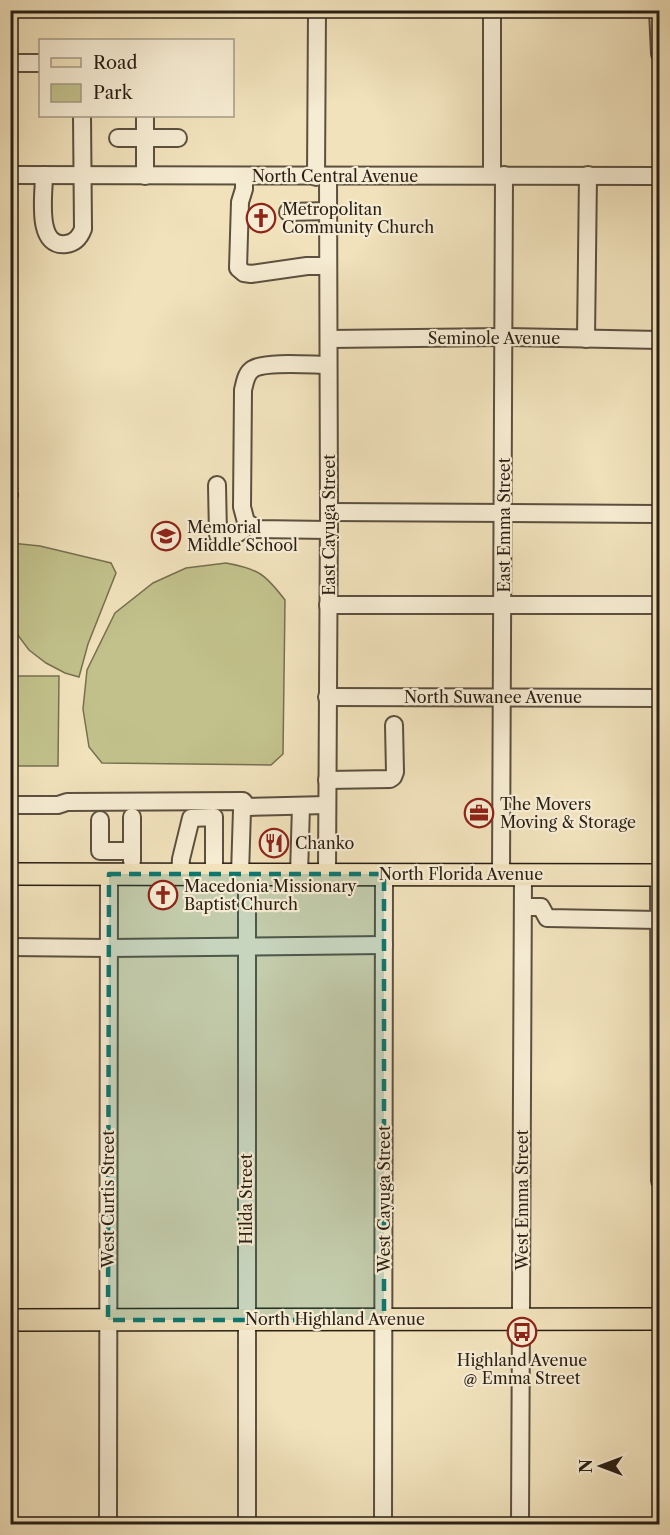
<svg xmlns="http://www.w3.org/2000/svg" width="670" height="1535" font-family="'Libre Caslon Text',serif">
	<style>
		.green { fill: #c2c18b; stroke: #767050; stroke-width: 1.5 }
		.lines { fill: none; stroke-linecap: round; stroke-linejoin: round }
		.minor-casing { stroke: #5c503f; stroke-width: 20 }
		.major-casing { stroke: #2a1f15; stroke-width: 24 }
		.path { stroke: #2a1f15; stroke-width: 2; stroke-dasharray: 4.5 3; stroke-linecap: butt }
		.minor { stroke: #f6ecd3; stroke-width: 16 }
		.major { stroke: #f1e2bc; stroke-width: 21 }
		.marked { fill: #0f766e; fill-opacity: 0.2; stroke: #0f766e; stroke-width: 4.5; stroke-dasharray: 12 8; stroke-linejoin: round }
		.labels { text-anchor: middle; stroke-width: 4.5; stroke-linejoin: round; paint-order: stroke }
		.street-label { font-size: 16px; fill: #2a1f15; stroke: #f6ecd3 }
		.poi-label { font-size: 16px; fill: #2a1f15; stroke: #f6ecd3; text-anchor: start }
	</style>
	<rect width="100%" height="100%" fill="#f1e2bc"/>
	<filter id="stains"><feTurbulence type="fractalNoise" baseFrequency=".00333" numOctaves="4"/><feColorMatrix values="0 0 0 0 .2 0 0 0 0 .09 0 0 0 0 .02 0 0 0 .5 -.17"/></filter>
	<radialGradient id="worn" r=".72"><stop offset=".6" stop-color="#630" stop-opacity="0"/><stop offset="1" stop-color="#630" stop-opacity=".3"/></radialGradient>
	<g class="green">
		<path d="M11,543L40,546L111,563L116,573L88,644L79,677L65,673L46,663L29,650L11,626Z"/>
		<path d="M226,563C259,569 265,574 285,600L283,754L271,765L102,763L89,747L83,709L87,670L115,613L153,583L186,568Z"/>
		<path d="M11,676H59L58,766H11Z"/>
	</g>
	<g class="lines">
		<g class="minor-casing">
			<g id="minor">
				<path d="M492,10V174"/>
				<path d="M658,10L660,54"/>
				<path d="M10,63H40"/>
				<path d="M118,138H178"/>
				<path d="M10,175L660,176"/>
				<path d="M44,175C44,194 35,248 66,244C75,243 80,237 83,229L82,116"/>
				<path d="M145,176V116"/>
				<path d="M244,176V189L240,202L238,268L244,273L251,274L307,266H328"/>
				<path d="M316,177L317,10"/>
				<path d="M288,212L328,211"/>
				<path d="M329,339L504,337L660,340"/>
				<path d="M586,339L588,175"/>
				<path d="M328,365C312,365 266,361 253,369C246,373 245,382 243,390L242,507L246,522L255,529L329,530"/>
				<path d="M217,485L218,535H235L251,525"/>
				<path d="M329,512L657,514L660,516"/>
				<path d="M328,605H660"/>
				<path d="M327,697L660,698"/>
				<path d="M327,780L390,779L393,777L395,772L394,725"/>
				<path d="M10,805H58L67,802L243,801L248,807"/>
				<path d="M100,820V851H132"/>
				<path d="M132,861V817"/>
				<path d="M327,873L329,512L328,176"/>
				<path d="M180,874L181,859L191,818L214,817V874"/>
				<path d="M240,874L242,810L248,807L327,805"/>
				<path d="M299,874L301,806"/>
				<path d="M501,875L504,175"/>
				<path d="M659,875L660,1181"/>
				<path d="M523,907H541L547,918L659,920"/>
				<path d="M10,947L109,948L384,945"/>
				<path d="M108,1524L109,874"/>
				<path d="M247,1524V874"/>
				<path d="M383,1524L384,874"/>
				<path d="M520,1524L523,875"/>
			</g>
		</g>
		<g class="major-casing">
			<g id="major">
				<path d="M10,874L660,875"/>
				<path d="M10,1320L660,1319"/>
			</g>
		</g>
		<g class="path">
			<path d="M10,258L14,268"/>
			<path d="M10,472C19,486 22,499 10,512"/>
		</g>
		<use href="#minor" class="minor"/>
		<use href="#major" class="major"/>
	</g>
	<path class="marked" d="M109,874H384V1320H108Z"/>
	<defs>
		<g id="church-ring" transform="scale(1.5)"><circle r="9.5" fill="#f6ecd3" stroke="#8f2418" stroke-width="1.5"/><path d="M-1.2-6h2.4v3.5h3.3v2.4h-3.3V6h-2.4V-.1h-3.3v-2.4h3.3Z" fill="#8f2418"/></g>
		<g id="school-ring" transform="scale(1.5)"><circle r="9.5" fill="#f6ecd3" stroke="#8f2418" stroke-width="1.5"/><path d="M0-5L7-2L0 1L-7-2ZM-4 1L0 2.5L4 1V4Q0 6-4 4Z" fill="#8f2418"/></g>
		<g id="office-ring" transform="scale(1.5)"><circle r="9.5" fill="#f6ecd3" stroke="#8f2418" stroke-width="1.5"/><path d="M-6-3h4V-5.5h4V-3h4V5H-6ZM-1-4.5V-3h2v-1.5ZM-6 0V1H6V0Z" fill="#8f2418"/></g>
		<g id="restaurant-ring" transform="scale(1.5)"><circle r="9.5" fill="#f6ecd3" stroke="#8f2418" stroke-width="1.5"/><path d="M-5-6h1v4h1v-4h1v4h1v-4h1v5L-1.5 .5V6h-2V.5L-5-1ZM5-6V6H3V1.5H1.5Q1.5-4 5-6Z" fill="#8f2418"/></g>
		<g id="bus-ring" transform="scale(1.5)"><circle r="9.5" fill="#f6ecd3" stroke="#8f2418" stroke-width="1.5"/><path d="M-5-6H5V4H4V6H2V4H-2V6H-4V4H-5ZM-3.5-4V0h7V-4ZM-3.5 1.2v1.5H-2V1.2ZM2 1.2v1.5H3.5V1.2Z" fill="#8f2418"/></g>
	</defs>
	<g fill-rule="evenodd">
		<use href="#church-ring" x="261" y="218"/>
		<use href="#school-ring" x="166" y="536"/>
		<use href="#office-ring" x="479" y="813"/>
		<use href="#restaurant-ring" x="274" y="843"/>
		<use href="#church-ring" x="163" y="895"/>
		<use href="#bus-ring" x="522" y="1332"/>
	</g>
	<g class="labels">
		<g class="street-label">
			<text x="335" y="182">North Central Avenue</text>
			<text x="494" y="344">Seminole Avenue</text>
			<text transform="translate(329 525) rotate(-90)" y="6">East Cayuga Street</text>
			<text transform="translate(504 525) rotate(-90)" y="6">East Emma Street</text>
			<text x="493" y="703">North Suwanee Avenue</text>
			<text x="461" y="880">North Florida Avenue</text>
			<text transform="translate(108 1199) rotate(-90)" y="6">West Curtis Street</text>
			<text transform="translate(246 1199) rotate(-90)" y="6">Hilda Street</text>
			<text transform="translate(384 1199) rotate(-90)" y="6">West Cayuga Street</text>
			<text transform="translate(522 1200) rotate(-90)" y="6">West Emma Street</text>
			<text x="335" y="1325">North Highland Avenue</text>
		</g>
		<g class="poi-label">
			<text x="282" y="215">Metropolitan<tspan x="282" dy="18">Community Church</tspan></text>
			<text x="187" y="533">Memorial<tspan x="187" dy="18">Middle School</tspan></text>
			<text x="500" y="810">The Movers<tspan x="500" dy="18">Moving &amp; Storage</tspan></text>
			<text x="295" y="849">Chanko</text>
			<text x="184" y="892">Macedonia Missionary<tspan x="184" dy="18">Baptist Church</tspan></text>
			<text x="522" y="1366" text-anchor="middle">Highland Avenue<tspan x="522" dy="18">@ Emma Street</tspan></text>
		</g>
	</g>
	<rect width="670" height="1535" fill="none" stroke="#f1e2bc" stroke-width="36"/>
	<rect x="12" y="12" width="646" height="1511" fill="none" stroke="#2a1f15" stroke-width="3"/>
	<rect x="18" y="18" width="634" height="1499" fill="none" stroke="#2a1f15" stroke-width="1.5"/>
	<rect x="39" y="39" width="195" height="78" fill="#f6ecd3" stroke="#a49a87" stroke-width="1.5"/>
	<rect x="51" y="58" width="30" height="9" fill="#f1e2bc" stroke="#a49a87" stroke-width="1.5"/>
	<text x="93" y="69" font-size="18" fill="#2a1f15">Road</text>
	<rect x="51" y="84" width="30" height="18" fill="#c2c18b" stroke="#a49a87" stroke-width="1.5"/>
	<text x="93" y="99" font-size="18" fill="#2a1f15">Park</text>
	<g transform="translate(601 1466) rotate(270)" stroke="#f6ecd3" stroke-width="4.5" paint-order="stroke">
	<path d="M0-4.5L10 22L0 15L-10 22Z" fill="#2a1f15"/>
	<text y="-9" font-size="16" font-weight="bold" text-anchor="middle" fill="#2a1f15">N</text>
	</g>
	<rect width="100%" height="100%" filter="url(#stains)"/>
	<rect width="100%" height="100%" fill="url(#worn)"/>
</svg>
